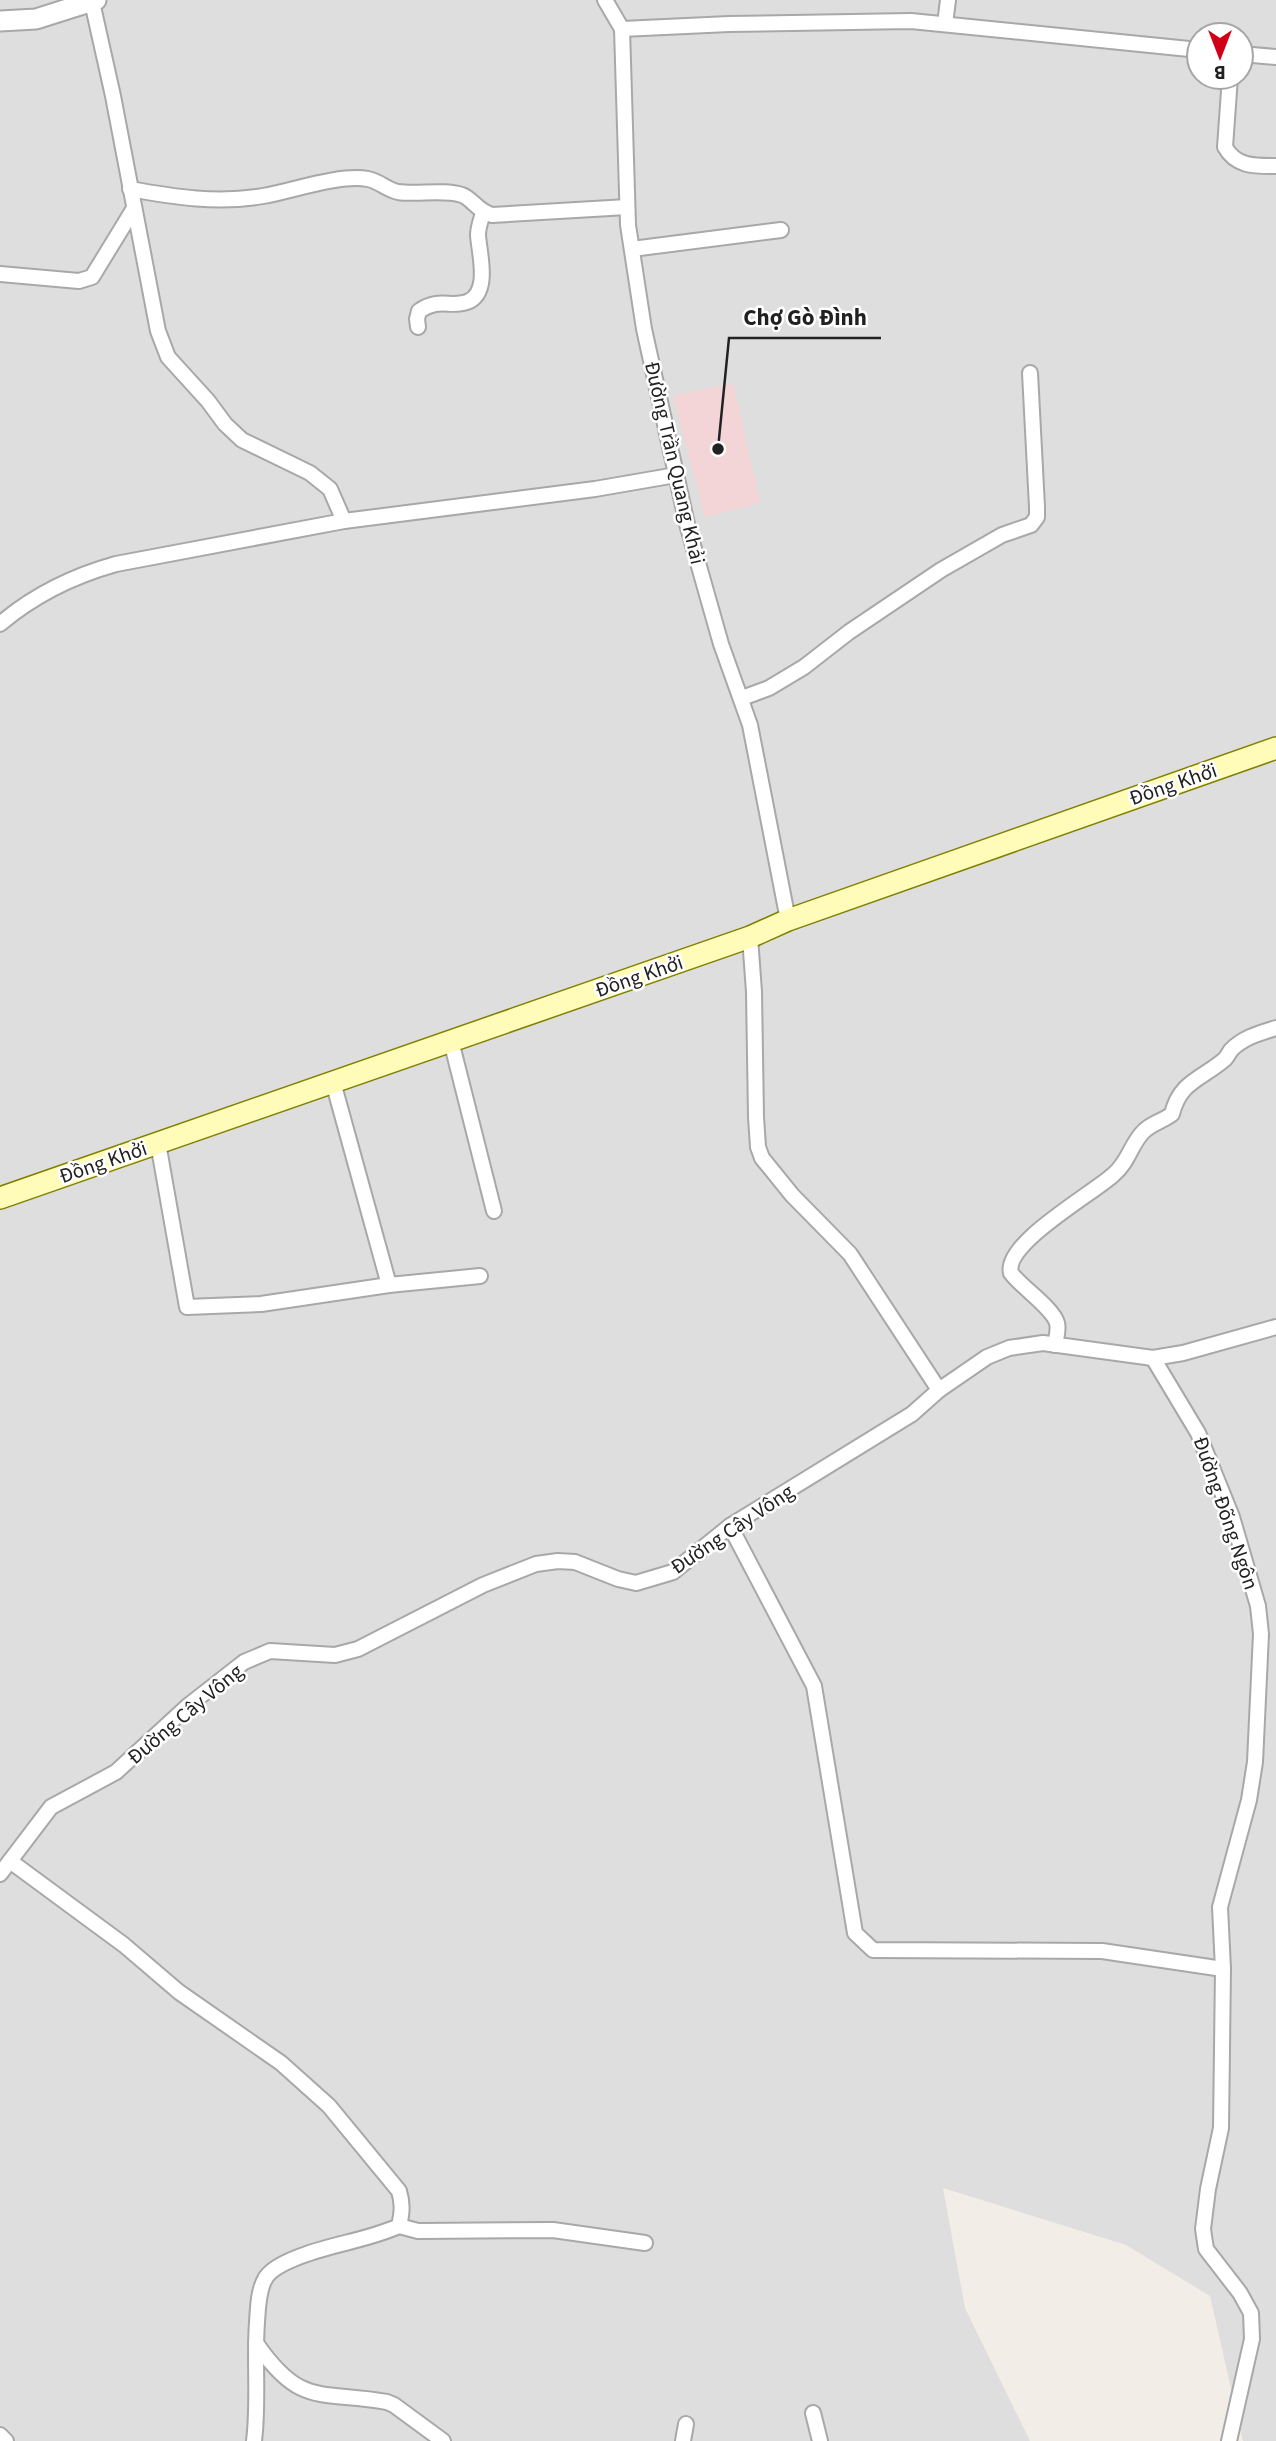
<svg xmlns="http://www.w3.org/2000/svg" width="1276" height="2441" font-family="'Source Sans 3',sans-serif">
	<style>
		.residential { fill: #dfdede; fill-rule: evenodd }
		.commercial { fill: #f4d5d7 }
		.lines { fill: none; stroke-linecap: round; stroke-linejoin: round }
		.minor-casing { stroke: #a8a8a8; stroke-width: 18 }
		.tertiary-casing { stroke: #a8a8a8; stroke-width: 23 }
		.secondary-casing { stroke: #808000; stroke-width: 24 }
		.minor { stroke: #fff; stroke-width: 14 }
		.tertiary { stroke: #fff; stroke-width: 19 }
		.secondary { stroke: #fffbb8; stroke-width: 21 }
		.labels { text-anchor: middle; stroke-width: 5; stroke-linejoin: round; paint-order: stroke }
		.street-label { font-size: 21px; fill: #212121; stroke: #fff }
		.leader { fill: none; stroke: #212121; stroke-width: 2.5 }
		.callout-dot { fill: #212121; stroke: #fff; stroke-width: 2.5 }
		.callout-label { font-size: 23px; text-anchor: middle; font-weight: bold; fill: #212121; stroke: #fff; stroke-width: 5; stroke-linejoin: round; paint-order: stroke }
	</style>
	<rect width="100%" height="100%" fill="#f2ede7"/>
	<path class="residential" d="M0,0H1276V2441H1243L1210,2296L1126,2245L943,2188L965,2308L1030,2441H0ZM1199,35H1241V77H1199Z"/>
	<path class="commercial" d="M733,383L760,503L705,517L673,396Z"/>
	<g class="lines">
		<g class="minor-casing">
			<g id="minor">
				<path d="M605,0L622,29L628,225L644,329L687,524L721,644L750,725L788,920"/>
				<path d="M92,2L113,96L158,331L168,357L208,401L225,424L242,440L310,473L330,489L344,521"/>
				<path d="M945,24L948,0"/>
				<path d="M622,29L729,24L911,21L1199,50"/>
				<path d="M1241,54L1276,57"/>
				<path d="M1230,77L1225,147C1236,167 1255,166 1276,166"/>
				<path d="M130,189C174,197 218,204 263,196C292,191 339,174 368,179C379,181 387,190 398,192C418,195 442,189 462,195C473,199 477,211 492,215L627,207"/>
				<path d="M632,249L781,230"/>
				<path d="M0,274L79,281L92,277L133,210"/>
				<path d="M418,327L417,319L419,311C439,297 450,308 467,302C491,293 479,253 478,235C478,227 481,220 483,213"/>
				<path d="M0,624C34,595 73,576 116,564L344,521L595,489L676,475"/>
				<path d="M742,698L769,688L804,667L849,632L941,570L1002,535L1031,525L1037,517V507L1030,373"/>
				<path d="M750,937L754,992L756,1117L758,1147L762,1158L792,1195L850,1254L939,1390"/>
				<path d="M451,1041L494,1211"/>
				<path d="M333,1082L389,1285"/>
				<path d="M158,1143L187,1307L261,1304L389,1285L480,1276"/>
				<path d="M1055,1345C1056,1338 1059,1330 1057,1323C1053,1308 1021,1287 1011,1273C1003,1244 1092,1194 1113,1175C1129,1162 1131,1143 1144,1131C1152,1123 1163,1121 1172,1114C1180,1081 1202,1079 1225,1059C1227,1057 1229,1053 1231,1050C1244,1037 1260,1033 1276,1028"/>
				<path d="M1153,1358L1198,1433L1232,1517L1258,1606L1261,1634L1255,1762L1249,1800L1220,1907L1223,1969L1221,2128L1208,2189L1203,2229L1206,2249L1240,2293L1251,2313L1252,2339L1229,2441"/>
				<path d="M730,1526L814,1686L855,1933L873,1950L1102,1951L1223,1969"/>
				<path d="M10,1861L124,1945L179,1992L281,2063L329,2106L399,2191C403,2204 402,2213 399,2226C366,2241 329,2244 296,2258C286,2262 270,2269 265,2279C258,2291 258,2309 257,2322C254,2361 259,2402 254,2441"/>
				<path d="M0,1874L51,1807L116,1772L189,1705L244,1662L270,1651L335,1655L358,1649L483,1585L536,1564L558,1561L575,1562L618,1579L636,1583L673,1572L730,1526L912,1414L939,1390L987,1357L1009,1348L1043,1343L1153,1358L1183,1353L1276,1327"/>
				<path d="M399,2226L418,2231L553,2230L645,2243"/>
				<path d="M256,2343C301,2408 320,2390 387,2402L394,2405L443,2441"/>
				<path d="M813,2413L820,2441"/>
				<path d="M0,2435L6,2441"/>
				<path d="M683,2441L686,2424"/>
			</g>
		</g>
		<g class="tertiary-casing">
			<path id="tertiary" d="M0,21L36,19L96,0"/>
		</g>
		<g class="secondary-casing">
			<path id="secondary" d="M0,1198L750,937L788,920L1276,748"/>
		</g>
		<use href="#minor" class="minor"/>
		<use href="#tertiary" class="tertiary"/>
		<use href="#secondary" class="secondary"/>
	</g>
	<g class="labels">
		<g class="street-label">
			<text transform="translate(675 463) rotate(77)" y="7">Đường Trần Quang Khải</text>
			<text transform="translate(1173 784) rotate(-19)" y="7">Đồng Khởi</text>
			<text transform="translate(639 976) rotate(-19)" y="7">Đồng Khởi</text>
			<text transform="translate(103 1162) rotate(-19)" y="7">Đồng Khởi</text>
			<text transform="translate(1226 1513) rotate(71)" y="7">Đường Đõng Ngôn</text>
			<text transform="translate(732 1529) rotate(-34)" y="7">Đường Cây Vông</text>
			<text transform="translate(185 1714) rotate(-40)" y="7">Đường Cây Vông</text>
		</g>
	</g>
	<path class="leader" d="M718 449L729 338H881"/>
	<circle class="callout-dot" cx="718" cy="449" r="7"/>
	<g class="callout-label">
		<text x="805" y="325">Chợ Gò Đình</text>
	</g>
	<g transform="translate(1220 56) rotate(180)"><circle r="33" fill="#ffffff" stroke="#a6a6a6" stroke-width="2"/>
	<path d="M0-5L12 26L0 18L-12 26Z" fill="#d20016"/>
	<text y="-10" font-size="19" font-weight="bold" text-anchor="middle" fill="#212121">B</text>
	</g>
</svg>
